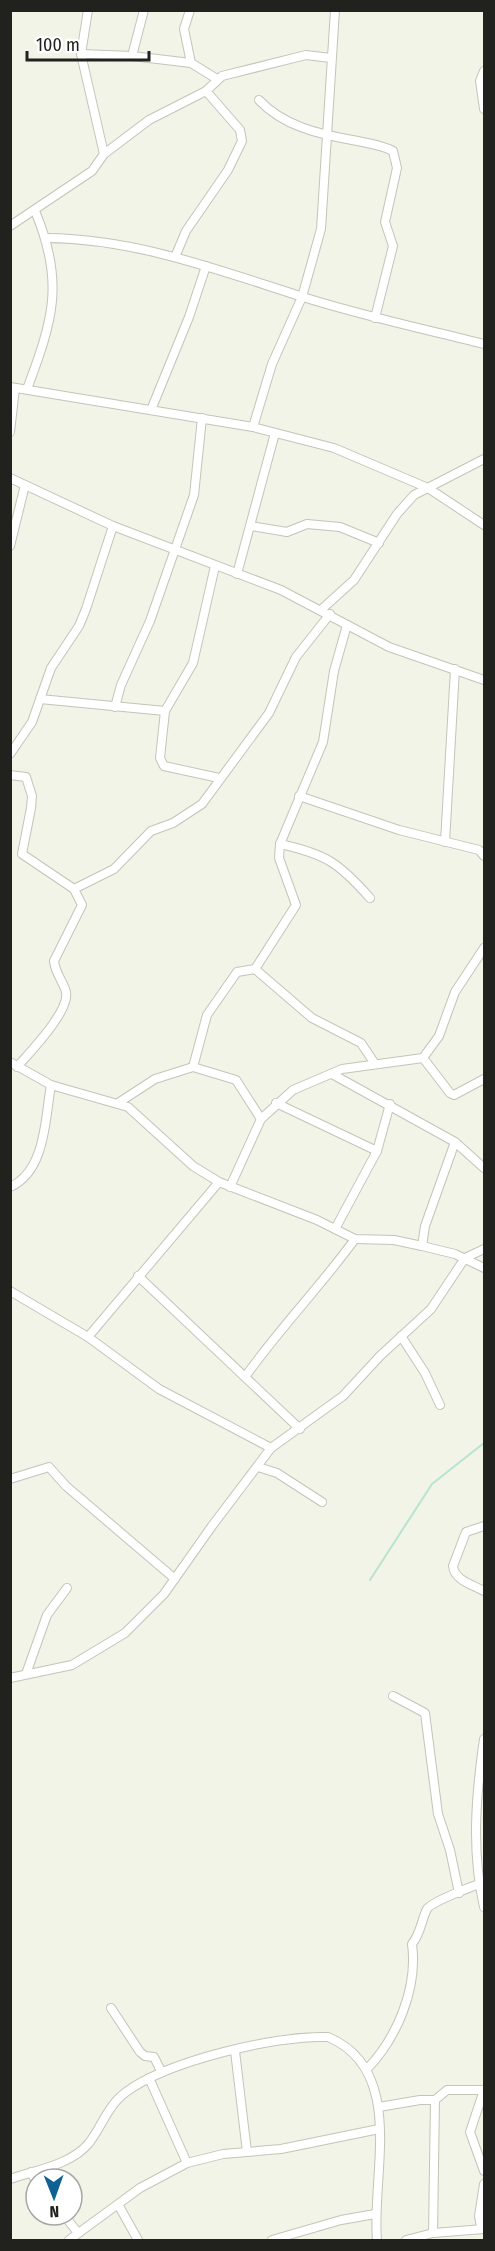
<svg xmlns="http://www.w3.org/2000/svg" width="495" height="2251" font-family="'Fira Sans Condensed',sans-serif">
	<style>
		.lines { fill: none; stroke-linecap: round; stroke-linejoin: round }
		.stream { stroke: #b8e4d1; stroke-width: 2 }
		.street-casing { stroke: #c2c5b8; stroke-width: 10 }
		.street { stroke: #fff; stroke-width: 8 }
	</style>
	<rect width="100%" height="100%" fill="#f1f4e7"/>
	<g class="lines">
		<path class="stream" d="M370,1580L432,1484L484,1443"/>
		<g class="street-casing">
			<g id="street">
				<path d="M88,10L81,54L104,154"/>
				<path d="M190,10L184,29L191,63"/>
				<path d="M81,54L132,56L191,63L217,79"/>
				<path d="M132,56L144,10"/>
				<path d="M484,71L480,81L484,109"/>
				<path d="M259,100C283,126 319,134 352,140C366,143 380,144 393,151L397,168L385,222L393,246L375,318"/>
				<path d="M10,226L92,171L104,154L149,120L206,91L222,76L306,55L331,58"/>
				<path d="M47,238C137,239 218,270 303,297C363,316 424,329 484,344"/>
				<path d="M175,257L186,231L228,170L242,141L240,130L206,91"/>
				<path d="M10,387L253,427L334,448L428,488L484,525"/>
				<path d="M27,389C53,320 65,282 35,211"/>
				<path d="M151,410L189,317L206,266"/>
				<path d="M253,427L272,364L302,297L321,229L335,10"/>
				<path d="M10,432L15,388"/>
				<path d="M10,478L113,526L281,590L389,647L484,680"/>
				<path d="M251,526L287,532L307,524L340,527L379,543"/>
				<path d="M10,546L25,485"/>
				<path d="M215,566L193,663L165,711L160,758L164,766L219,778"/>
				<path d="M237,574L275,433"/>
				<path d="M322,609L354,580L397,514L414,495L484,459"/>
				<path d="M40,699L165,711"/>
				<path d="M115,707L121,685L150,621L194,495L202,418"/>
				<path d="M10,754L32,722L51,668L79,626L86,609L113,526"/>
				<path d="M10,775L26,777L32,796L31,808L22,854L74,889L82,905L54,961C55,973 63,981 66,992C70,1011 30,1052 17,1067"/>
				<path d="M299,796L399,830L479,850L484,856"/>
				<path d="M445,842L455,669"/>
				<path d="M280,844C326,854 339,863 370,898"/>
				<path d="M74,889L114,869L151,831L173,823L202,804L269,713L296,657L330,614"/>
				<path d="M255,969L312,1018L361,1043L375,1064"/>
				<path d="M423,1058L450,1093L454,1095L484,1079"/>
				<path d="M10,1062L51,1085L128,1107L193,1166L219,1182L317,1220L355,1239L394,1240L422,1246L455,1254L484,1268"/>
				<path d="M193,1067L207,1015L237,972L255,969L296,905L279,858L280,844L323,742L334,671L347,625"/>
				<path d="M332,1074L455,1142L484,1168"/>
				<path d="M118,1103L155,1079L193,1067L236,1080L261,1119"/>
				<path d="M276,1103L377,1151"/>
				<path d="M10,1187C46,1171 45,1118 51,1085"/>
				<path d="M230,1187L261,1119L293,1090L342,1069L423,1058L439,1036L455,992L484,948"/>
				<path d="M335,1229L377,1151L390,1104"/>
				<path d="M422,1246L425,1226L455,1142"/>
				<path d="M138,1276L300,1429"/>
				<path d="M10,1291L88,1337L159,1389L271,1448"/>
				<path d="M401,1336L425,1373L440,1405"/>
				<path d="M88,1337L219,1182"/>
				<path d="M245,1377C279,1329 320,1287 355,1239"/>
				<path d="M258,1467L277,1473L322,1502"/>
				<path d="M10,1479L49,1467L66,1486L175,1579"/>
				<path d="M484,1526L466,1532L453,1566C454,1580 473,1585 484,1591"/>
				<path d="M26,1674L47,1615L67,1588"/>
				<path d="M10,1678L72,1665L125,1633L164,1594L212,1526L271,1448L343,1396L380,1356L431,1309L465,1258L484,1249"/>
				<path d="M393,1696L425,1713L438,1814L450,1850L459,1893"/>
				<path d="M484,1739C476,1795 471,1850 484,1907"/>
				<path d="M111,2008L140,2052L145,2056L154,2057L161,2071"/>
				<path d="M235,2051L247,2152"/>
				<path d="M367,2069C397,2038 418,1988 412,1944C421,1933 421,1921 427,1909C431,1902 477,1884 484,1883"/>
				<path d="M149,2078L187,2163"/>
				<path d="M484,2090L470,2132L484,2171"/>
				<path d="M379,2107L420,2100H435"/>
				<path d="M31,2172L36,2182"/>
				<path d="M10,2179C36,2170 71,2165 89,2143C102,2126 108,2105 126,2092C168,2061 276,2035 328,2037C407,2070 371,2176 377,2240"/>
				<path d="M119,2206L138,2240"/>
				<path d="M64,2215L78,2233"/>
				<path d="M481,2227L479,2216L484,2184"/>
				<path d="M433,2233L435,2100L447,2090H484"/>
				<path d="M69,2240L140,2188L187,2163L223,2154L281,2149L379,2129"/>
				<path d="M272,2240L341,2220L375,2214"/>
				<path d="M406,2240L433,2233L484,2229"/>
			</g>
		</g>
		<use href="#street" class="street"/>
	</g>
	<rect width="495" height="2251" fill="none" stroke="#21221d" stroke-width="24"/>
	<g transform="translate(54 2197) rotate(179)"><circle r="28" fill="#ffffff" stroke="#a6a7a5" stroke-width="1.5"/>
	<path d="M0-4.5L10 22L0 15L-10 22Z" fill="#0e6193"/>
	<text y="-9" font-size="16" font-weight="bold" text-anchor="middle" fill="#21221d">N</text>
	</g>
	<path d="M27 51v9h122v-9" fill="none" stroke="#21221d" stroke-width="3"/>
	<text x="36" y="51" font-size="18" fill="#21221d" stroke="#ffffff" stroke-width="4.5" paint-order="stroke">100 m</text>
</svg>
